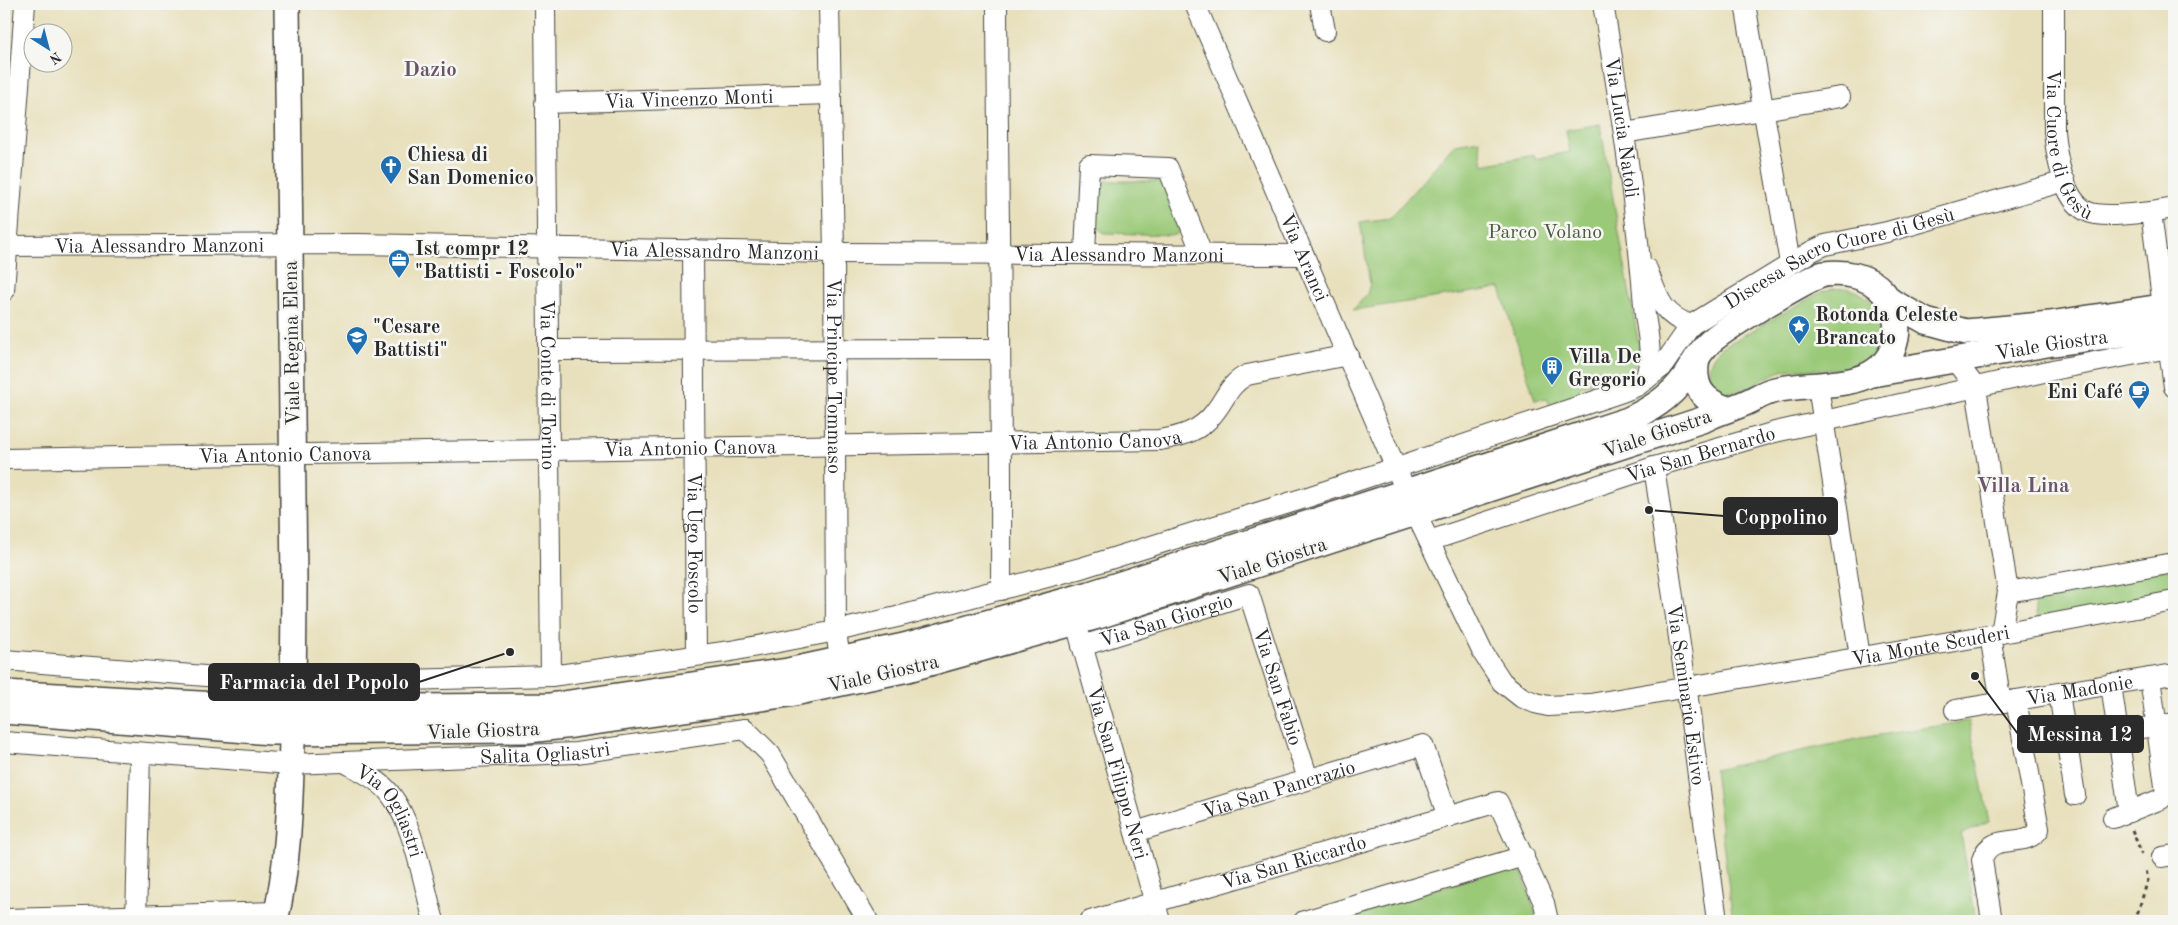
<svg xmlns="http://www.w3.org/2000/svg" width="2178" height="925" font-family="'Old Standard TT',serif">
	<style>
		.green { fill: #9ac977; stroke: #627a51 }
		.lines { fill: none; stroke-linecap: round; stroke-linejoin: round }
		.minor-casing { stroke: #474641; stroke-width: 22 }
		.major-casing { stroke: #474641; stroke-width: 28 }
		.path { stroke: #474641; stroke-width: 3; stroke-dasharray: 4 4; stroke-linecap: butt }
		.minor { stroke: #fff; stroke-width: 20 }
		.major { stroke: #fff; stroke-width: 25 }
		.labels { text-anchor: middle; stroke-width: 5; stroke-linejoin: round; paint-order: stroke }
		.street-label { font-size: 20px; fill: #2b2b2b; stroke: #f6f6f2 }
		.poi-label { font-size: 20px; font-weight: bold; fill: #2b2b2b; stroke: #f6f6f2; text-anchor: start }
		.park-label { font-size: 20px; fill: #4c5a42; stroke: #f6f6f2 }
		.neighbourhood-label { font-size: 21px; font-weight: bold; fill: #6b5667; stroke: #f6f6f2 }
		.leader { fill: none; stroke: #2b2b2b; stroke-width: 2 }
		.callout-dot { fill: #2b2b2b; stroke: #f6f6f2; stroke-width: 2 }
		.callout { fill: #2b2b2b; stroke: #2b2b2b; stroke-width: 2 }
		.callout-label { font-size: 21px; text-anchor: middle; font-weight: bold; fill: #fff }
	</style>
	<rect width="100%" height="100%" fill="#f6f6f2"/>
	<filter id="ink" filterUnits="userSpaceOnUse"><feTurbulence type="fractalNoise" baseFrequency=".02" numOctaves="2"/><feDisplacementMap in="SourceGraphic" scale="10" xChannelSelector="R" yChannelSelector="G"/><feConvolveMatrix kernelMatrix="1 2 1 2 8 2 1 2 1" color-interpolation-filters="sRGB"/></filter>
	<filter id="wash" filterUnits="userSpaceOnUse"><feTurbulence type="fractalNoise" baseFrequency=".0096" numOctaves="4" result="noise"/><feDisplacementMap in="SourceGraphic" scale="20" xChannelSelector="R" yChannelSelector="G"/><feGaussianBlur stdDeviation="1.12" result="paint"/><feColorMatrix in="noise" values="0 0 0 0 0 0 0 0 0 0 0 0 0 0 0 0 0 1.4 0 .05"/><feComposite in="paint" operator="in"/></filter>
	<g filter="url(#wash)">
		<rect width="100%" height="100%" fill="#e8e0bc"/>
		<g class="green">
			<path d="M1600,124L1639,346V358L1633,368L1582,386L1570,402L1552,410L1547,398L1535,400L1500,288L1353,310L1367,294L1370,284L1360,222L1390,218L1455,144L1479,140L1483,165L1534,155L1535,159L1570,152L1566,130Z"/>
			<path d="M1106,181H1158L1166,187L1181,229L1176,235L1104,233L1097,227V189Z"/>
			<path d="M1847,288C1862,292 1875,301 1880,317C1884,327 1883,336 1879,346C1862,384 1814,363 1782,371C1762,377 1744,396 1722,392C1705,379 1705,362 1721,348L1821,292L1831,289Z"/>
			<path d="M2174,567V597L2038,623L2033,594Z"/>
			<path d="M1969,721L1989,822L1961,834L1976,921H1733L1714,770L1861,738Z"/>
			<path d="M1519,864L1538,921H1329Z"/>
		</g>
	</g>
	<g filter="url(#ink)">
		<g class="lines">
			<g class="minor-casing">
				<g id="minor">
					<path id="s1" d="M545,4L551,676"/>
					<path id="s2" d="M829,4L834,253L836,631L840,660"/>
					<path d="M997,4C998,199 1002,394 1001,590"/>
					<path id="s3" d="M1195,4L1415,512L1483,653L1502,682L1521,697L1535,703L1548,706L1590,704L1990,635L2174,601"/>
					<path d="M1320,4L1325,31"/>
					<path id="s4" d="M1603,4C1620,104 1636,204 1644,305C1646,333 1655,351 1645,380"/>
					<path d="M1745,4L1790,263"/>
					<path id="s5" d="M2054,4V131C2056,154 2063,199 2086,211C2101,219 2135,213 2151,212L2163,307"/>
					<path id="s6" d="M545,103L831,94"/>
					<path d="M1624,133L1840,97"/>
					<path d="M2151,212L2174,208"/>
					<path id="s7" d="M4,246L357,244L834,253L1304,255"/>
					<path id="s8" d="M693,249L696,655"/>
					<path d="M1085,253L1089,165L1168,168L1202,254"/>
					<path d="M1647,269C1658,297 1661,315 1691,325"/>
					<path d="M4,291L25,4"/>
					<path d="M2167,335L2174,387"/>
					<path d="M548,350L999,349"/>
					<path d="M1954,359L1976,388L2008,592L2001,633"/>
					<path d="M1818,386L1860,657"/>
					<path id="s9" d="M4,459L1159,440C1180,437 1201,431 1214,413C1226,398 1229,384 1247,375L1348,355"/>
					<path id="s10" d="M1654,467L1688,699L1717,921"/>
					<path id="s11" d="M1429,541L1654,467L1775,432L2057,369L2174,347"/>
					<path d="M2008,592L2174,563"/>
					<path id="s12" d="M1079,634L1160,921"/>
					<path d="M1990,635L2001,703"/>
					<path id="s13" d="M1082,646L1249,594L1308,779"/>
					<path id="s14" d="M4,660L293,683L551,676L731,651L836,631L897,617L1081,568L1308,497L1622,392L1637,386L1662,367L1691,325L1812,251L1825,245L1887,232L2065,181"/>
					<path d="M2111,684L2129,812"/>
					<path d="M2059,693L2075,795"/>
					<path id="s15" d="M1955,710L2174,674"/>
					<path d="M745,729L770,754L868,921"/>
					<path d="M2118,732L2174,723"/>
					<path id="s16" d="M4,742L291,764L576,753L745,729"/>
					<path id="s17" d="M346,763C359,770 374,777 385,788C413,816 423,883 434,921"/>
					<path d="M2113,818L2161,799L2166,793L2150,678"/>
					<path id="s18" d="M1135,832L1423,745L1448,817"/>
					<path d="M2162,857L2174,855"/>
					<path d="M4,919L278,912"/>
					<path d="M136,921L140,753"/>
					<path id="s19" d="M1090,921L1498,802L1544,903L1548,921"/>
					<path d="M1304,921L1524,856"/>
					<path d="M1992,921L1982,860C1990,830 2026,850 2039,829L2016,700"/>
				</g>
			</g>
			<g class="major-casing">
				<g id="major">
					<path d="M1890,301L1926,321L1966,332L2050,324L2174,305"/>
					<path d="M1697,358C1692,386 1701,400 1727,409"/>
					<path id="s20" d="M1872,374L2053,343L2174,327"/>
					<path d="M4,693L271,708L549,706L788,671L904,646L1090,594L1628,420C1650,410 1670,398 1684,378C1693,365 1699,351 1711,341C1726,328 1807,278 1824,274C1845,271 1869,276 1883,292C1893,304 1899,322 1896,338C1885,395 1816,380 1775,390C1762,393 1752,401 1740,405C1728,410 1716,413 1705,419L1098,616L908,669L789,694L573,725L528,730L271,732L4,711"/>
					<path d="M275,921C289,863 290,801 292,742C293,688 294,635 294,581C293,388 288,196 287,4"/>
				</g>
			</g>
			<g class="path">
				<path d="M2132,830L2142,854"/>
				<path d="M2135,921L2148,880L2146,869"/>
			</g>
			<use href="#minor" class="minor"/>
			<use href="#major" class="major"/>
		</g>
	</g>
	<defs>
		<g id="church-pin" transform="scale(1.125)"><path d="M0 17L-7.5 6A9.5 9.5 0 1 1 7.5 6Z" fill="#1f6fb2" stroke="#f6f6f2"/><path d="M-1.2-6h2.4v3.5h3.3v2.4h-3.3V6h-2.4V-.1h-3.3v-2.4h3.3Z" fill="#fff"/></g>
		<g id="office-pin" transform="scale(1.125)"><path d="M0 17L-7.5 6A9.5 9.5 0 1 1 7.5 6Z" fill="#1f6fb2" stroke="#f6f6f2"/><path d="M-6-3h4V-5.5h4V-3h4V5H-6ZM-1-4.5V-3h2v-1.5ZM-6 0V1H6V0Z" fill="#fff"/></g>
		<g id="sight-pin" transform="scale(1.125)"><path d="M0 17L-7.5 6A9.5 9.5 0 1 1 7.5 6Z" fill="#1f6fb2" stroke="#f6f6f2"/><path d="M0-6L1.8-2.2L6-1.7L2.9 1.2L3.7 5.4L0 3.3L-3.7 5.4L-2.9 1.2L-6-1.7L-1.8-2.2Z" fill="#fff"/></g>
		<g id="school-pin" transform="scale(1.125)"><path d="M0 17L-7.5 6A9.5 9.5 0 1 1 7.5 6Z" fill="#1f6fb2" stroke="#f6f6f2"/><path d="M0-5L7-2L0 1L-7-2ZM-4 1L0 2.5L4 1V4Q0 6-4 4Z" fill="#fff"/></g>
		<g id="building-pin" transform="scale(1.125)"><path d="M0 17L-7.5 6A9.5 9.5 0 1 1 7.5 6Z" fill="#1f6fb2" stroke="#f6f6f2"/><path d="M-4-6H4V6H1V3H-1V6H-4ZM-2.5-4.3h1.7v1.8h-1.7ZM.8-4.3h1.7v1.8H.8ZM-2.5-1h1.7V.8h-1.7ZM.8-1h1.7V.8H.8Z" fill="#fff"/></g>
		<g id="cafe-pin" transform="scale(1.125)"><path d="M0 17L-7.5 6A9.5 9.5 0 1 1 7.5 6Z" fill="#1f6fb2" stroke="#f6f6f2"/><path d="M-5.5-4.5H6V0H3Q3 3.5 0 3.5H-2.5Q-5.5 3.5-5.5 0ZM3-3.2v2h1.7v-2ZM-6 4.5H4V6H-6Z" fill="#fff"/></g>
	</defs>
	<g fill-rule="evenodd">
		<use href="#church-pin" x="391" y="166"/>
		<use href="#office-pin" x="399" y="260"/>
		<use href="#sight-pin" x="1799" y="326"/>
		<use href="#school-pin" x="357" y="337"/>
		<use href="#building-pin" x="1552" y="367"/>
		<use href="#cafe-pin" x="2139" y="391"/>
	</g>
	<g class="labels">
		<g class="street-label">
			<text dy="7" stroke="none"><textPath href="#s6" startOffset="144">Via Vincenzo Monti</textPath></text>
			<text dy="7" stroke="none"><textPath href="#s4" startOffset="125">Via Lucia Natoli</textPath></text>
			<text dy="7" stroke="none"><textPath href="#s5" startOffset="144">Via Cuore di Gesù</textPath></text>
			<text dy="7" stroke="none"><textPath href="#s7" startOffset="155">Via Alessandro Manzoni</textPath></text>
			<text dy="7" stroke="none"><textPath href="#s7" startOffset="710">Via Alessandro Manzoni</textPath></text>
			<text dy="7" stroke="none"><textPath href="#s7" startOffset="1115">Via Alessandro Manzoni</textPath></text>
			<text dy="7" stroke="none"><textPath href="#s3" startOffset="276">Via Aranci</textPath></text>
			<text dy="7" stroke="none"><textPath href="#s14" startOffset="1922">Discesa Sacro Cuore di Gesù</textPath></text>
			<text transform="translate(291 343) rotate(-91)" y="7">Viale Regina Elena</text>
			<text dy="7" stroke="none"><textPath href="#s20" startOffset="182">Viale Giostra</textPath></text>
			<text dy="7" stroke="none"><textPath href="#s2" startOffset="372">Via Principe Tommaso</textPath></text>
			<text dy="7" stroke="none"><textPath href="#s1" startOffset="381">Via Conte di Torino</textPath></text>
			<text transform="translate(1657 433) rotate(-19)" y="7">Viale Giostra</text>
			<text dy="7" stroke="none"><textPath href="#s9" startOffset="1091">Via Antonio Canova</textPath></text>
			<text dy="7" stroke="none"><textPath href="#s9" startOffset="686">Via Antonio Canova</textPath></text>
			<text dy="7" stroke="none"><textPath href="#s9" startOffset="281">Via Antonio Canova</textPath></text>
			<text dy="7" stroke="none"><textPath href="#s11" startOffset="285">Via San Bernardo</textPath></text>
			<text dy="7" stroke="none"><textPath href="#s8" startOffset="294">Via Ugo Foscolo</textPath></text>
			<text transform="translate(1272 560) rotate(-18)" y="7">Viale Giostra</text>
			<text dy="7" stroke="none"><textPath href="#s13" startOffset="88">Via San Giorgio</textPath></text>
			<text dy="7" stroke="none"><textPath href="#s3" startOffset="1185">Via Monte Scuderi</textPath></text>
			<text transform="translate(883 673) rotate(-13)" y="7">Viale Giostra</text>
			<text dy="7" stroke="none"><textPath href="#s13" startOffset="272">Via San Fabio</textPath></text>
			<text dy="7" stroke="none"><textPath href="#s15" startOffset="126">Via Madonie</textPath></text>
			<text dy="7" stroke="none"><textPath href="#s10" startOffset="230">Via Seminario Estivo</textPath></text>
			<text transform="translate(483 730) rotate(-2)" y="7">Viale Giostra</text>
			<text dy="7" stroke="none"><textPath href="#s16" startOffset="542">Salita Ogliastri</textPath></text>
			<text dy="7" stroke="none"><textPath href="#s12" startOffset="144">Via San Filippo Neri</textPath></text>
			<text dy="7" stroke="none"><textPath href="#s18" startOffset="150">Via San Pancrazio</textPath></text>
			<text dy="7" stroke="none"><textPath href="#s17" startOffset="68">Via Ogliastri</textPath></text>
			<text dy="7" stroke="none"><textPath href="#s19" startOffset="212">Via San Riccardo</textPath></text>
		</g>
		<g class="poi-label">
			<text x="407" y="161">Chiesa di<tspan x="407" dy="23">San Domenico</tspan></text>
			<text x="415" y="255">Ist compr 12<tspan x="415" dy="23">"Battisti - Foscolo"</tspan></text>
			<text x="1815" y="321">Rotonda Celeste<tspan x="1815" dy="23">Brancato</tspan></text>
			<text x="373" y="333">"Cesare<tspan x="373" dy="23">Battisti"</tspan></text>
			<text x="1568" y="363">Villa De<tspan x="1568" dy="23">Gregorio</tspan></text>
			<text x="2123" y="398" text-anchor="end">Eni Café</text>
		</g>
		<g class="park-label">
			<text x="1545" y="238">Parco Volano</text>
		</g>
		<g class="neighbourhood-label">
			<text x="430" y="76">Dazio</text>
			<text x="2023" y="492">Villa Lina</text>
		</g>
	</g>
	<path class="leader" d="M1649 510L1724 516M510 652L419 682M1975 676L2018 734"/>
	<g class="callout-dot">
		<circle cx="1649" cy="510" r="5"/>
		<circle cx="510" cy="652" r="5"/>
		<circle cx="1975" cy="676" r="5"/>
	</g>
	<g class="callout">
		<rect x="1724" y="498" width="113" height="36" rx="5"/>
		<rect x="209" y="664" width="210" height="36" rx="5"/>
		<rect x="2018" y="716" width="125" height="36" rx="5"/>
	</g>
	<g class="callout-label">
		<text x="1781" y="524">Coppolino</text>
		<text x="314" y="689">Farmacia del Popolo</text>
		<text x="2080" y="741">Messina 12</text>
	</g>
	<rect width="2178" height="925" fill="none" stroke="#f6f6f2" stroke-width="20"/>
	<g transform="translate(48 48) rotate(144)"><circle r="24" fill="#f6f6f2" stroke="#a5a5a2"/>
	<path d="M0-4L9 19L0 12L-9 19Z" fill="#1f6fb2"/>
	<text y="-8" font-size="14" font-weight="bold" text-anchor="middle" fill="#2b2b2b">N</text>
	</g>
</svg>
